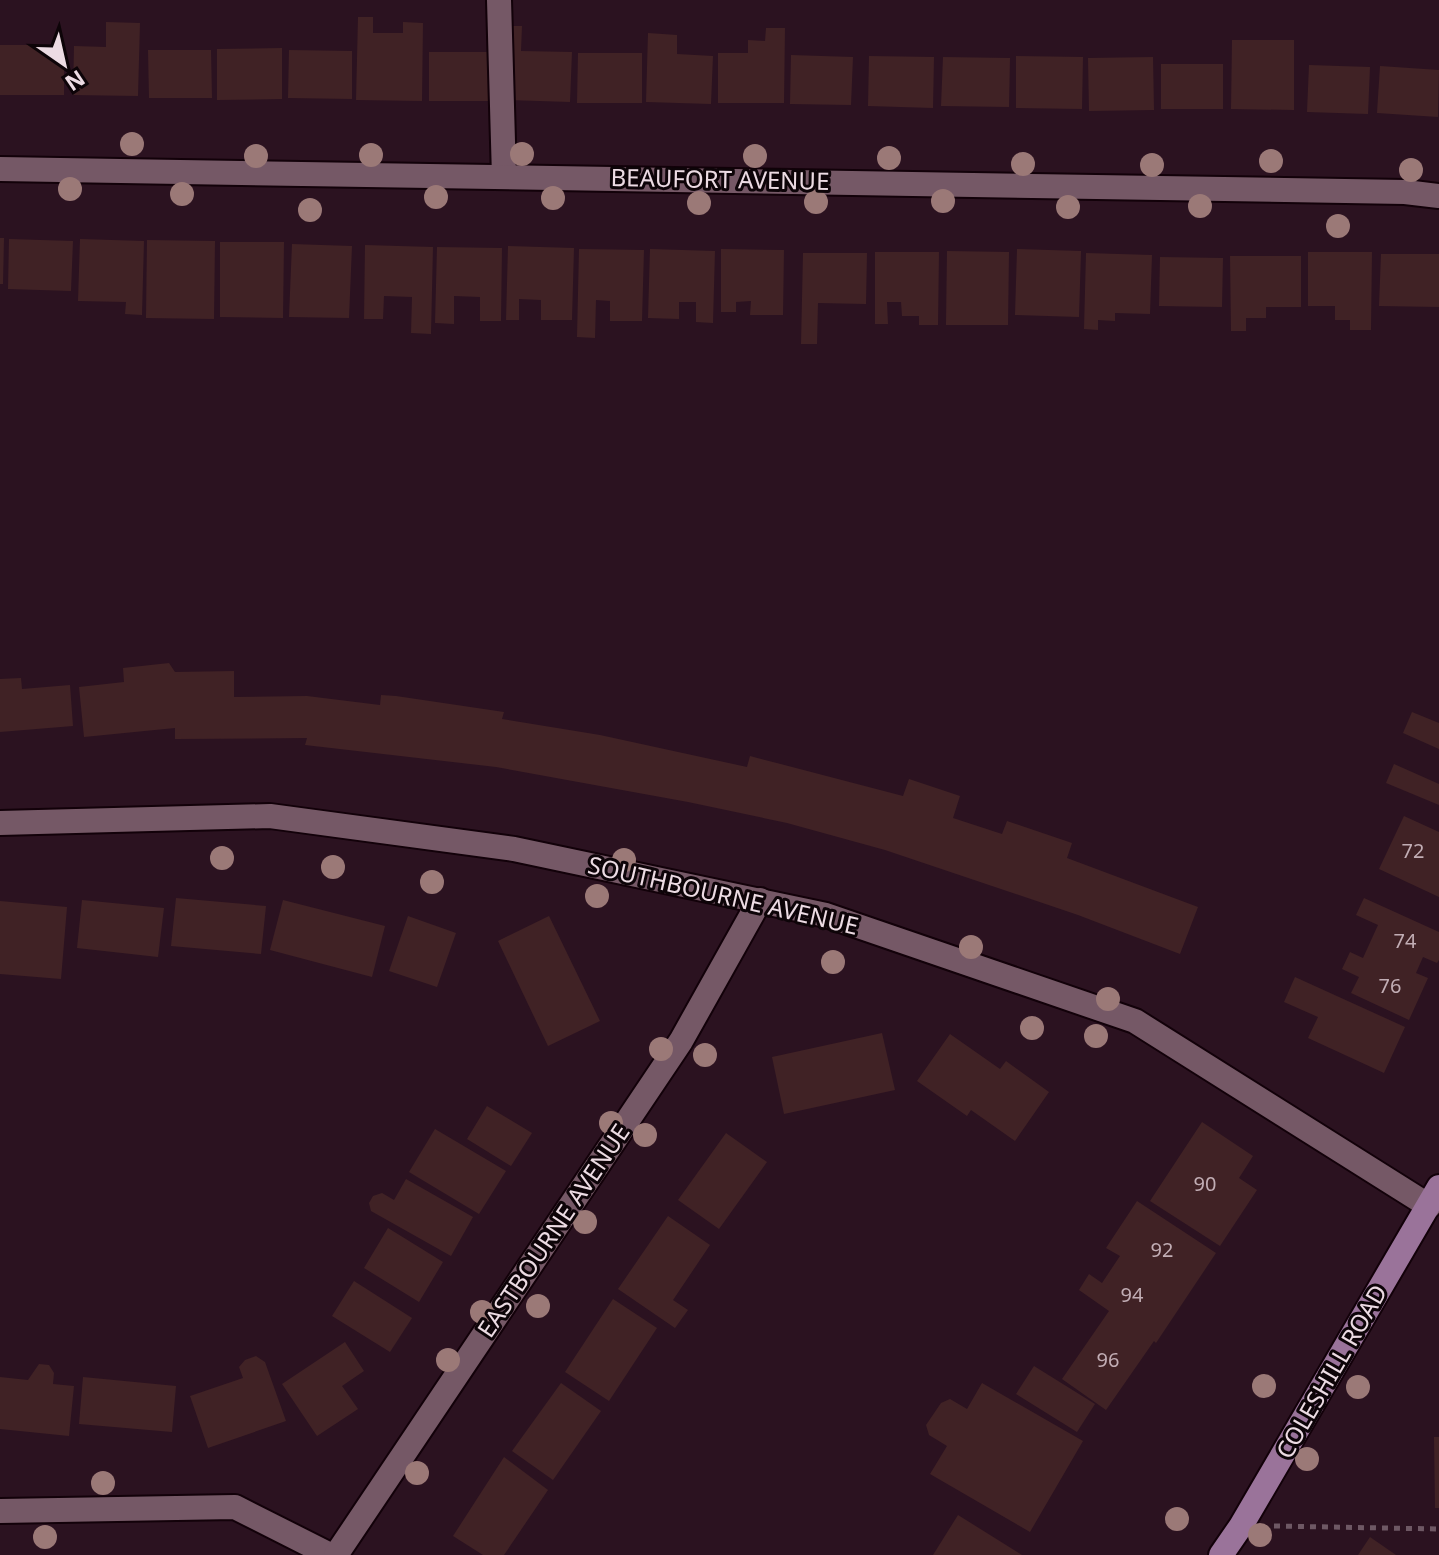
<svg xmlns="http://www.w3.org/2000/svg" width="1439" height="1555" font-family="'Noto Sans',sans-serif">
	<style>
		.building { fill: #402225 }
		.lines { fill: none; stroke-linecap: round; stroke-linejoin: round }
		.minor-casing { stroke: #120109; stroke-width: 28 }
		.major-casing { stroke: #120109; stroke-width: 28 }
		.path { stroke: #6e5864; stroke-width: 5; stroke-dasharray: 6 6; stroke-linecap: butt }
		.minor { stroke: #755866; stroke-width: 24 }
		.major { stroke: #9a739a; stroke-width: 24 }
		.tree { fill: #9b7977 }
		.labels { text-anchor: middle; stroke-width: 6; stroke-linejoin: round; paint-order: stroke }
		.number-label { font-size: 20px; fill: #c1adb4 }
		.street-label { font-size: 24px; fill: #ecdbe3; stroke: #0d0408 }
	</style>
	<rect width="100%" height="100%" fill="#2b1220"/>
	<g class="building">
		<path d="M358,17H373V33H403V22L423,23L422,101L356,100Z"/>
		<path d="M106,22L140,23L138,96L73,95L74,46L106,47Z"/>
		<path d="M507,26H522L521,51L572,52L570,102L505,100Z"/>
		<path d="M766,28H785L784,103H718V53H748V40L765,41Z"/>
		<path d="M648,33L677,35V54L713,56L711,104L646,102Z"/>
		<path d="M1232,40H1294V110L1231,109Z"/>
		<rect x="0" y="45" width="64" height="50"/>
		<path d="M282,48V99L217,100V49Z"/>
		<path d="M148,50H211L212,98H149Z"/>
		<path d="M289,50L352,51V99L288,98Z"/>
		<rect x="429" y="52" width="65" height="49"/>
		<path d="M578,53H642V103H577Z"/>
		<path d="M791,55L853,57L851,105L790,104Z"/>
		<path d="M869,56L934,57L933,108L868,106Z"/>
		<path d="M1016,56L1083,57L1082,109L1016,108Z"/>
		<path d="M943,57L1010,58L1009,107L941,106Z"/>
		<path d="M1153,57L1154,110L1089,111L1088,58Z"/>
		<rect x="1161" y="64" width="62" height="45"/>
		<path d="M1309,65L1370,67L1368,114L1307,112Z"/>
		<path d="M1380,66L1439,70L1438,117L1377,113Z"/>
		<path d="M0,238H4L3,284H0Z"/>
		<path d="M9,239L73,241L71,291L8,289Z"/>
		<path d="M80,239L144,241L142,315L125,314L126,302L78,301Z"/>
		<path d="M147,240L215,241L214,319L146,318Z"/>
		<path d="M220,242H284L283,318L220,317Z"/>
		<path d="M292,244L352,246L349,318L289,317Z"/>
		<path d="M365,245L433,247L431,334L411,333L412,297L384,296L383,319H364Z"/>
		<path d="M508,246L574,248L572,320H541V300L519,299V320H506Z"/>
		<path d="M437,247L502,248L501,321H480V297L454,296V324L435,323Z"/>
		<path d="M579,249L644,250L642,321H610V301L596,300L595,338L577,337Z"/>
		<path d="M650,249L715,251L713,323L696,322V302H679V319L648,318Z"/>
		<path d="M721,249L784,250L783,315H750L751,301L736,302V312H721Z"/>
		<path d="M1017,249L1081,251L1079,317L1015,315Z"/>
		<path d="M947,251L1009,252L1008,325H946Z"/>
		<path d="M875,252H939L938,325H919V316H902L901,302H887L888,324H875Z"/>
		<path d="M1308,252H1372L1371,330H1350V320H1335V306H1308Z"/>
		<path d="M803,253H867L866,304L818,303L817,344H801Z"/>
		<path d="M1086,253L1152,255L1150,314L1115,313V321L1098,320V330L1084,329Z"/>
		<path d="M1381,254H1439V307L1379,306Z"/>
		<path d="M1230,256H1301V307H1266V318H1246V331H1231Z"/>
		<path d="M1160,257L1223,258L1222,307L1159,306Z"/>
		<path d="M169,663L175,672L234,671V697L307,696L380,705L381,695L396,696L504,712L502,719L600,735L747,767L750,756L903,796L909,779L960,796L953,818L1002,834L1007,821L1072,843L1067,858L1198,907L1180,954L1078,915L885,850L787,823L688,802L496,767L305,745L307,738L175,739V728L84,737L79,687L124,682L123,668Z"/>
		<path d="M21,678L22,689L70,685L73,726L0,732V679Z"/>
		<path d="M1412,712L1439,723V749L1403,733Z"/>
		<path d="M1394,764L1439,784V805L1386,783Z"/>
		<path d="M1404,816L1439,832V897L1379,869Z"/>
		<path d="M176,898L266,906L261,954L171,946Z"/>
		<path d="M1364,898L1439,932V960L1437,963L1423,957L1416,973L1428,978L1409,1020L1351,993L1359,977L1342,969L1350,952L1363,958L1378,925L1356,915Z"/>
		<path d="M82,900L164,908L158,957L77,948Z"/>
		<path d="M283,900L385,926L372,977L270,950Z"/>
		<path d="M0,901L67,907L61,979L0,974Z"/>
		<path d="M408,916L456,933L437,987L389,971Z"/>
		<path d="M549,916L600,1021L548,1046L498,941Z"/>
		<path d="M1295,977L1405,1027L1384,1073L1308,1038L1318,1017L1284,1002Z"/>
		<path d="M882,1033L895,1090L784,1114L772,1057Z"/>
		<path d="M950,1034L1000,1069L1006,1061L1049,1092L1015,1141L971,1110L967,1116L917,1081Z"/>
		<path d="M487,1106L532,1133L511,1166L467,1139Z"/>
		<path d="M1202,1122L1253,1156L1239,1178L1257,1190L1220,1246L1150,1201Z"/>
		<path d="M435,1129L506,1171L479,1214L409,1172Z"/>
		<path d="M726,1133L767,1162L719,1229L678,1200Z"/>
		<path d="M406,1179L473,1217L451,1256L371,1211L369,1203L373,1196L382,1193L394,1200Z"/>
		<path d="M1137,1201L1216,1253L1156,1343L1154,1341L1106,1410L1062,1379L1109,1311L1079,1290L1089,1274L1102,1283L1120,1256L1106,1248Z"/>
		<path d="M668,1216L710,1245L673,1300L688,1310L675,1328L618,1289Z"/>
		<path d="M388,1228L443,1262L419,1302L364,1268Z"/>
		<path d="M354,1281L412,1318L390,1352L332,1316Z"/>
		<path d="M613,1299L657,1328L609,1401L565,1372Z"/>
		<path d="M345,1342L364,1371L342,1386L358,1409L317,1436L282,1384Z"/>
		<path d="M256,1356L265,1362L286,1421L208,1448L190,1396L243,1378L239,1367L245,1360Z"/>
		<path d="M39,1364L49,1365L54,1373L53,1384L74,1386L69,1436L0,1429V1377L28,1380Z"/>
		<path d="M1034,1366L1095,1404L1077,1432L1016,1394Z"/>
		<path d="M83,1377L176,1386L172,1432L79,1424Z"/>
		<path d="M561,1383L601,1411L553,1480L512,1451Z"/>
		<path d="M982,1383L1083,1441L1030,1532L930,1474L947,1446L929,1435L926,1425L941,1403L950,1399L967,1409Z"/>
		<path d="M1434,1437H1439V1508H1435Z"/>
		<path d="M504,1457L548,1490L504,1555H483L453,1536Z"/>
		<path d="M958,1515L1022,1555H933Z"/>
		<path d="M1370,1537L1396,1555H1358Z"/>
	</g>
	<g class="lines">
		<g class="minor-casing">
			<g id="minor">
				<path d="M499,0L504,177"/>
				<path d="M0,169L1405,192L1439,196"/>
				<path d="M0,823L270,816L514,849L826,915L1135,1021L1429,1206"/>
				<path d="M0,1511L235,1507L330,1555"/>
				<path d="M336,1555L681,1041L760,900"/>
			</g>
		</g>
		<g class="major-casing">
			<path id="major" d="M1221,1555L1241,1526L1439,1187"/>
		</g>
		<path class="path" d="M1274,1526L1439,1529"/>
		<use href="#minor" class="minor"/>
		<use href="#major" class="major"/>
	</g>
	<g class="tree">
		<circle cx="132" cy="144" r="12"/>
		<circle cx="522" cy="154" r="12"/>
		<circle cx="371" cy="155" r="12"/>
		<circle cx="256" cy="156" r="12"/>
		<circle cx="755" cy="156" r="12"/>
		<circle cx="889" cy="158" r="12"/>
		<circle cx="1271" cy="161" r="12"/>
		<circle cx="1023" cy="164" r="12"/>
		<circle cx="1152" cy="165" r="12"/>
		<circle cx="1411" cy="170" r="12"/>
		<circle cx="70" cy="189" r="12"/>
		<circle cx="182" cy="194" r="12"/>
		<circle cx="436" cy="197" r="12"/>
		<circle cx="553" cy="198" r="12"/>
		<circle cx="943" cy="201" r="12"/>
		<circle cx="816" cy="202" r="12"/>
		<circle cx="699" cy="203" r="12"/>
		<circle cx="1200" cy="206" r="12"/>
		<circle cx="1068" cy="207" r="12"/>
		<circle cx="310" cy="210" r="12"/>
		<circle cx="1338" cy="226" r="12"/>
		<circle cx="222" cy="858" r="12"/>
		<circle cx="624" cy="860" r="12"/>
		<circle cx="333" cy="867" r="12"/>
		<circle cx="432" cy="882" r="12"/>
		<circle cx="597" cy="896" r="12"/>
		<circle cx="971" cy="947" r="12"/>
		<circle cx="833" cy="962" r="12"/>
		<circle cx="1108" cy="999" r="12"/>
		<circle cx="1032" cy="1028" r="12"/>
		<circle cx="1096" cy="1036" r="12"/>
		<circle cx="661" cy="1049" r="12"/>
		<circle cx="705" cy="1055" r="12"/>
		<circle cx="611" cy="1123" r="12"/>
		<circle cx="645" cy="1135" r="12"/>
		<circle cx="585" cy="1222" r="12"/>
		<circle cx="538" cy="1306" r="12"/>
		<circle cx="482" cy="1312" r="12"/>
		<circle cx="448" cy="1360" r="12"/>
		<circle cx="1264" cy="1386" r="12"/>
		<circle cx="1358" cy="1387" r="12"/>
		<circle cx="1307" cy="1459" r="12"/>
		<circle cx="417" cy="1473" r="12"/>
		<circle cx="103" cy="1483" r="12"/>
		<circle cx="1177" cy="1519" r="12"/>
		<circle cx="1260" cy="1535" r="12"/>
		<circle cx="45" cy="1537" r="12"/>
	</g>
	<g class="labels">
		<g class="number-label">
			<text x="1413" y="858">72</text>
			<text x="1405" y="948">74</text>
			<text x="1390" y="993">76</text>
			<text x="1205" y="1191">90</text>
			<text x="1162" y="1257">92</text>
			<text x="1132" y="1302">94</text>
			<text x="1108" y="1367">96</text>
		</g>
		<g class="street-label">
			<text transform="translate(720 180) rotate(1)" y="8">BEAUFORT AVENUE</text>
			<text transform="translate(723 896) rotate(13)" y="8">SOUTHBOURNE AVENUE</text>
			<text transform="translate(554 1231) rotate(-56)" y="8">EASTBOURNE AVENUE</text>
			<text transform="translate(1332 1372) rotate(-60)" y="8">COLESHILL ROAD</text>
		</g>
	</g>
	<g transform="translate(64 64) rotate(146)" stroke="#0d0408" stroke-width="6" paint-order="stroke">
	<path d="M0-6L14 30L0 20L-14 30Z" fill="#ecdbe3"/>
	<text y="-12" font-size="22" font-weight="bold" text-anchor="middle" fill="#ecdbe3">N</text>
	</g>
</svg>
